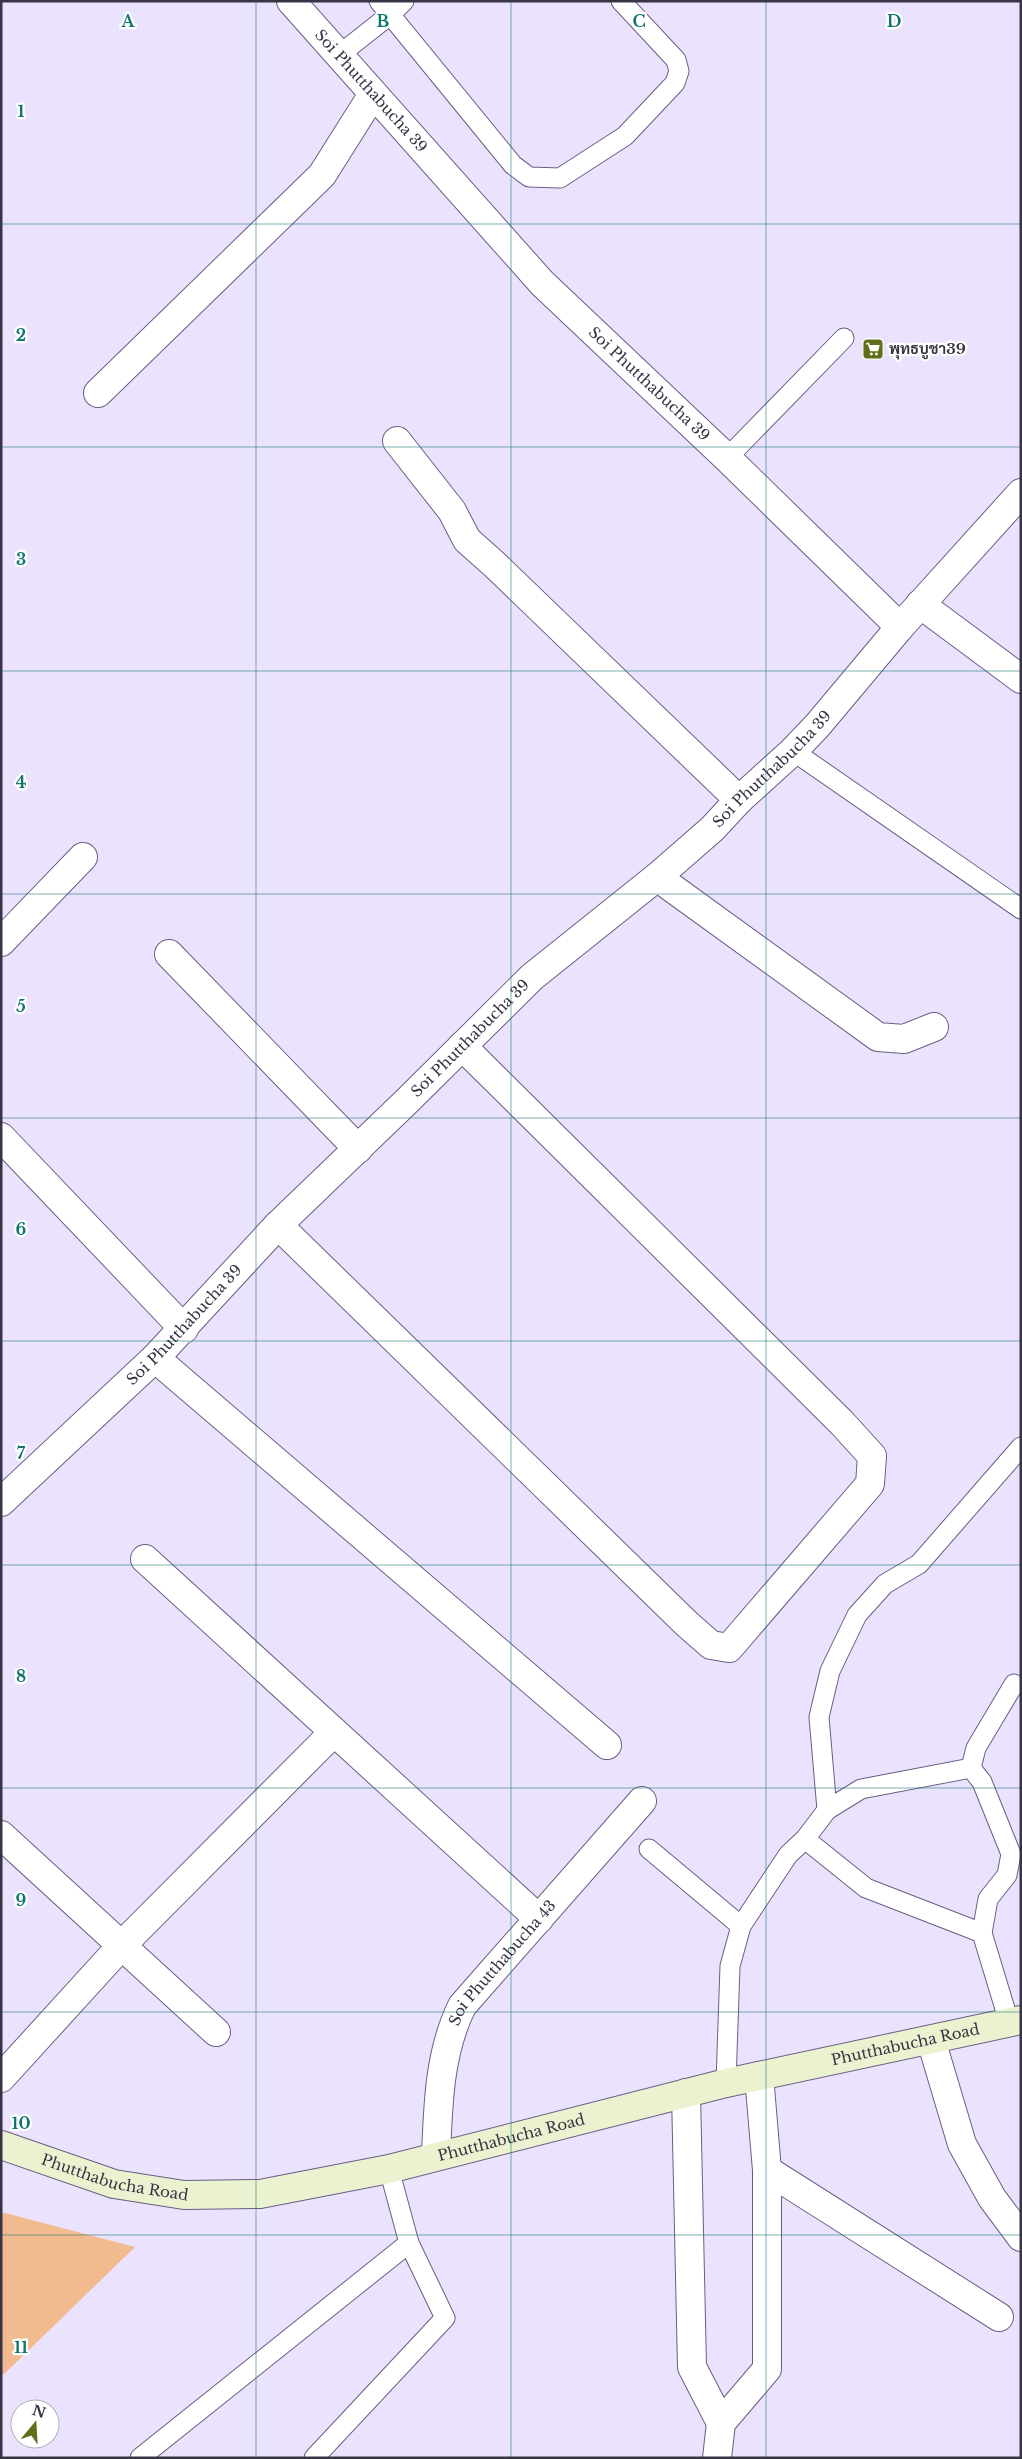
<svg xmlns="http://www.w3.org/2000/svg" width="1022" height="2459" font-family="'Libre Baskerville',Sarabun,serif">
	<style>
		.green { fill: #f2ba8f }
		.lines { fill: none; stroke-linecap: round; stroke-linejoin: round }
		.service-casing { stroke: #6a5e84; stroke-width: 21 }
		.minor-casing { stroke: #6a5e84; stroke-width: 30 }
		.tertiary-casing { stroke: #6a5e84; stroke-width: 30 }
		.secondary-casing { stroke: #6a5e84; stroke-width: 30 }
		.service { stroke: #fff; stroke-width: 19 }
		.minor { stroke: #fff; stroke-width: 28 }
		.tertiary { stroke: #fff; stroke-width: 28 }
		.secondary { stroke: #ebf2d0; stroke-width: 28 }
		.grid { fill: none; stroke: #0f766e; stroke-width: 1; stroke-opacity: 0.55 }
		.labels { text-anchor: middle; stroke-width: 4.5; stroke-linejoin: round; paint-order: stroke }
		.street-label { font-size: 15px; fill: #393445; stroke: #fff }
		.poi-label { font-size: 15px; font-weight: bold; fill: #393445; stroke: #fff; text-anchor: start }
		.grid-label { font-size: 16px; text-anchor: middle; font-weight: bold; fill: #0f766e; stroke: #fff; stroke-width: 4.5; stroke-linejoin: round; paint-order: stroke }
	</style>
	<rect width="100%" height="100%" fill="#ebe3fe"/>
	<path class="green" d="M1,2212L135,2247L1,2377Z"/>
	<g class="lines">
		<g class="service-casing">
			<g id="service">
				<path d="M379,1L513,165L529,177L560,178L625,136L675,83L679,71L676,60L621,1"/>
				<path d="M339,55L391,14L404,1"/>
				<path d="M727,458L844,338"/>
				<path d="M793,751L1021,909"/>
				<path d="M827,1810L819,1717L830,1671L857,1615L885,1584L919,1564L1021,1447"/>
				<path d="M805,1839L866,1888L982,1933"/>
				<path d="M649,1849L741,1926"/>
				<path d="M1009,2022L982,1933L988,1899L1007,1875L1011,1854L982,1782L971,1768L976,1748L1014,1684"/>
				<path d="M726,2083L730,1966L741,1926L788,1855L805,1839L827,1810L861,1789L971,1768"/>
				<path d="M140,2458L409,2243"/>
				<path d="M314,2458L445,2318L409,2243L389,2169"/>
			</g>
		</g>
		<g class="minor-casing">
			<g id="minor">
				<path d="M98,393L322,175L373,94"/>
				<path d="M397,441L452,511L467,540L494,564L739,800"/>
				<path d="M920,604L1021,679"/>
				<path d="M900,627L1021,493"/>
				<path d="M657,877L878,1037L904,1039L934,1027"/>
				<path d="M1,942L83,857"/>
				<path d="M169,954L358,1149"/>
				<path d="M1,1137L184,1329"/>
				<path d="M278,1225L687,1624L711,1645L729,1648L870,1484L872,1456L842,1423L462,1046"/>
				<path d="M155,1358L607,1745"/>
				<path d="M145,1559L539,1919"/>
				<path d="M1,1835L216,2032"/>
				<path d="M931,2040L962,2144L992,2198L1021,2237"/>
				<path d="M1,2078L123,1944L334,1732"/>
				<path d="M686,2093L692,2367L721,2423"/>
				<path id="s1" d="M436,2156C438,2105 439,2053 462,2006L642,1801"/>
				<path d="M767,2170L999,2317"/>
				<path d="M717,2458L721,2423L767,2369V2170L759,2076"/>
			</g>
		</g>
		<g class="tertiary-casing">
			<g id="tertiary">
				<path id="s2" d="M1,1502L155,1358L278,1225L406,1102L532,977L657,877L712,829L739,800L793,751L817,726L900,627L727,458L542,283L291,1"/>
			</g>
		</g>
		<g class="secondary-casing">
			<g id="secondary">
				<path id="s3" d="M1,2145L114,2184L184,2195L260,2194L389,2169L726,2083L1021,2020"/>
			</g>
		</g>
		<use href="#service" class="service"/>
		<use href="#minor" class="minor"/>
		<use href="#tertiary" class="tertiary"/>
		<use href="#secondary" class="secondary"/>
	</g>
	<path class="grid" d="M256,1V2458M511,1V2458M766,1V2458M1,224H1021M1,447H1021M1,671H1021M1,894H1021M1,1118H1021M1,1341H1021M1,1565H1021M1,1788H1021M1,2012H1021M1,2235H1021"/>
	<defs>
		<g id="supermarket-square" transform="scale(1.125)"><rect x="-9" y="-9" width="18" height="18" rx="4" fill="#606f1a" stroke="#fff"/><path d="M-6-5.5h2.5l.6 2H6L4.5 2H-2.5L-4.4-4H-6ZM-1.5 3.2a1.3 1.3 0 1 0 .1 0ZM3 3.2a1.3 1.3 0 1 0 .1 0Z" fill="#fff"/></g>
	</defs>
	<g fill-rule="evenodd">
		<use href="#supermarket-square" x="873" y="349"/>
	</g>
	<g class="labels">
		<g class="street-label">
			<text transform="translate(371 91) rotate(48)" y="5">Soi Phutthabucha 39</text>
			<text transform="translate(649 384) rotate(43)" y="5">Soi Phutthabucha 39</text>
			<text dy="5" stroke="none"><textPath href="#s2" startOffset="1065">Soi Phutthabucha 39</textPath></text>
			<text dy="5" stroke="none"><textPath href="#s2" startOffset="660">Soi Phutthabucha 39</textPath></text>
			<text dy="5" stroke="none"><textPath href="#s2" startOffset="255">Soi Phutthabucha 39</textPath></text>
			<text dy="5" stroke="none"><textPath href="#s1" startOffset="212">Soi Phutthabucha 43</textPath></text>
			<text dy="5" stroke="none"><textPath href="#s3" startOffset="929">Phutthabucha Road</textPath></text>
			<text dy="5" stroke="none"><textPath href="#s3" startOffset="524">Phutthabucha Road</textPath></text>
			<text dy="5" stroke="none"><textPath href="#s3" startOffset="119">Phutthabucha Road</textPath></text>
		</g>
		<g class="poi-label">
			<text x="889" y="354">พุทธบูชา39</text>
		</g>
	</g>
	<g class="grid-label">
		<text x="128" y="27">A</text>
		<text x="383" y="27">B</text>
		<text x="639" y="27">C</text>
		<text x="894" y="27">D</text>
		<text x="21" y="117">1</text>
		<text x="21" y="341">2</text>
		<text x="21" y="565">3</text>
		<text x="21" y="788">4</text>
		<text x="21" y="1012">5</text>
		<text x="21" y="1235">6</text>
		<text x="21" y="1459">7</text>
		<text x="21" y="1682">8</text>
		<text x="21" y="1906">9</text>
		<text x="21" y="2129">10</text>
		<text x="21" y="2353">11</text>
	</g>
	<rect width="1022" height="2459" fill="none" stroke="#393445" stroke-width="5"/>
	<g transform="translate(35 2424) rotate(18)"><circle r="24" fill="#ffffff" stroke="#b0aeb5"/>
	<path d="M0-4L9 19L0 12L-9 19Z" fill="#606f1a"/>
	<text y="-8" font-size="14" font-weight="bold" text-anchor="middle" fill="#393445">N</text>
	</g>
</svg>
